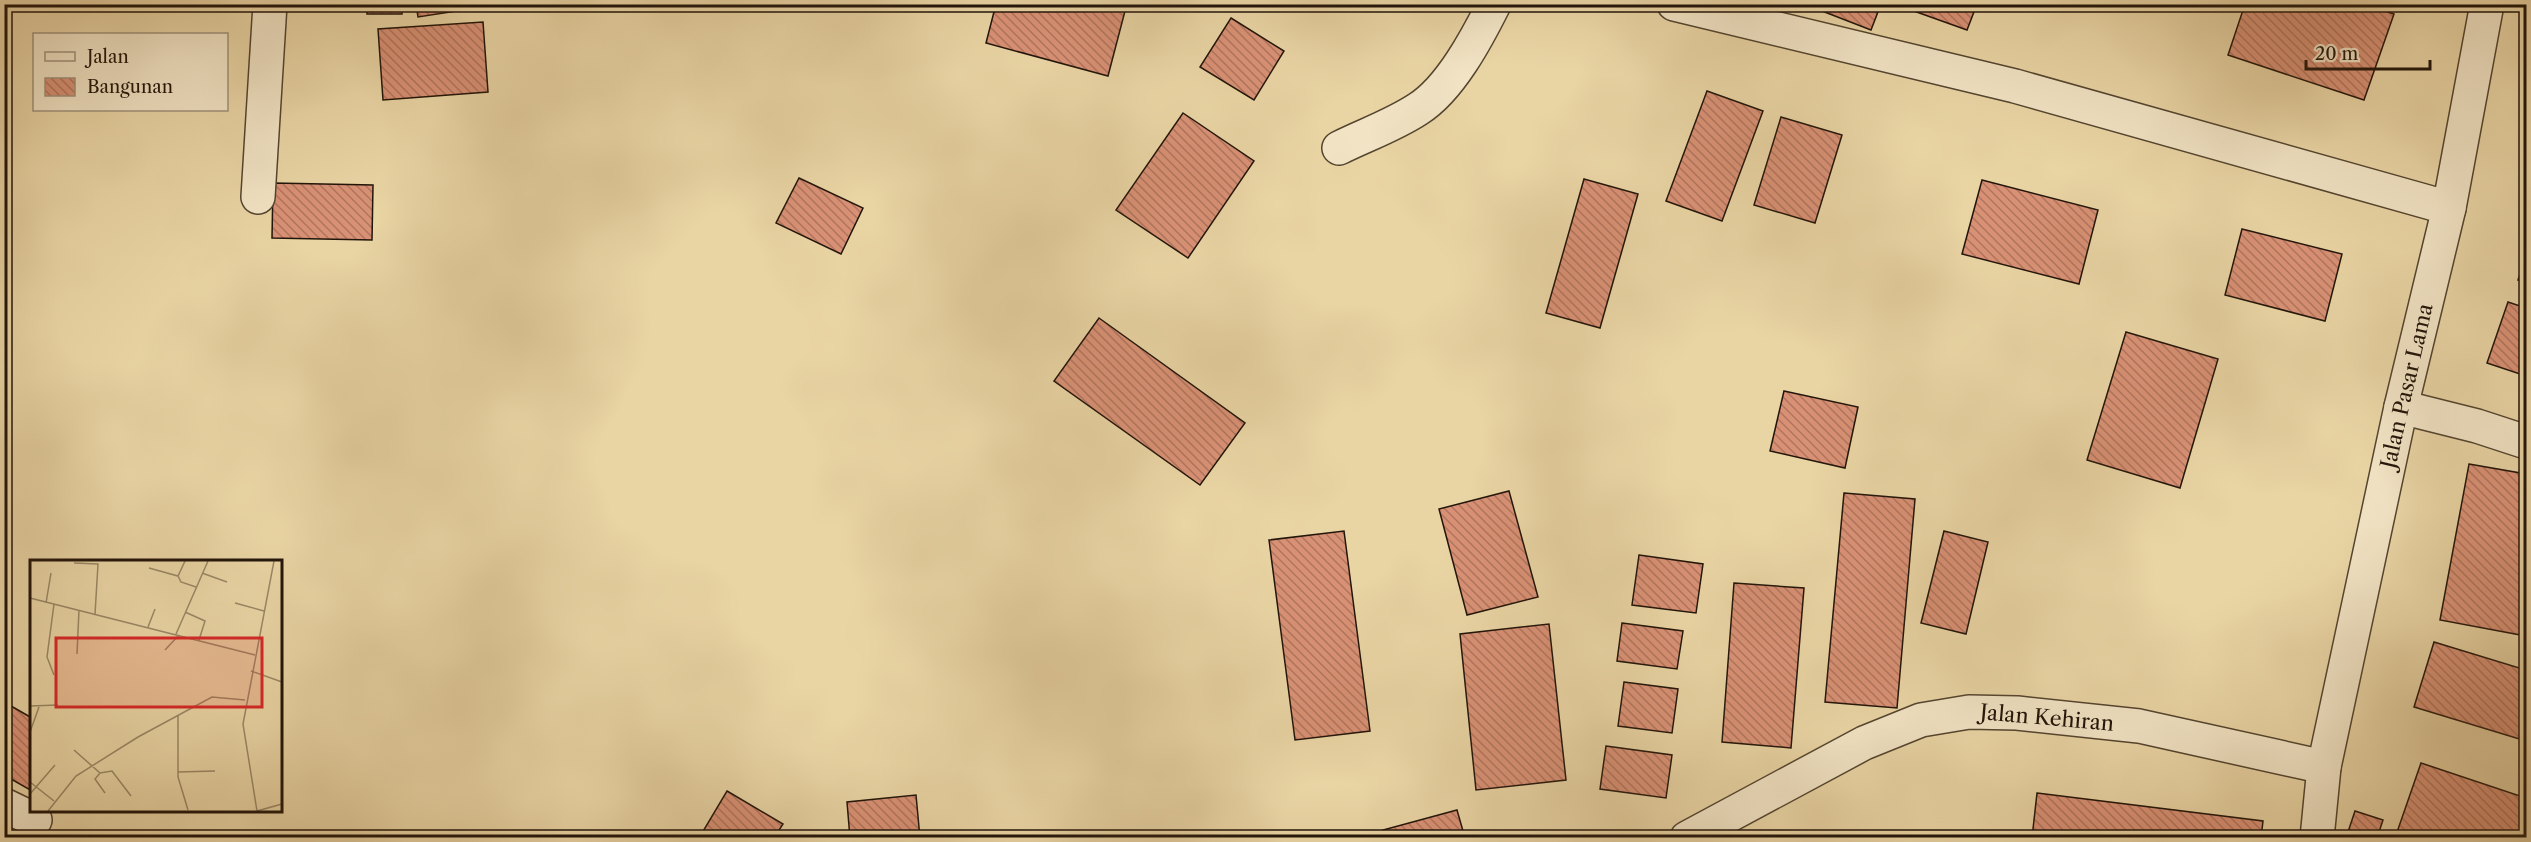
<svg xmlns="http://www.w3.org/2000/svg" width="2531" height="842" font-family="'Libre Caslon Text',serif">
	<style>
		.building { fill: url(#building-back-hatch); stroke: #22150a; stroke-width: 1.5 }
		.lines { fill: none; stroke-linecap: round; stroke-linejoin: round }
		.minor-casing { stroke: #544530; stroke-width: 36 }
		.tertiary-casing { stroke: #544530; stroke-width: 36 }
		.minor { stroke: #f1e3c4; stroke-width: 33 }
		.tertiary { stroke: #f1e3c4; stroke-width: 33 }
		.labels { text-anchor: middle; stroke-width: 5; stroke-linejoin: round; paint-order: stroke }
		.street-label { font-size: 21px; fill: #22150a; stroke: #f1e3c4 }
		.inset-road { fill: none; stroke: #986; stroke-width: 1.5 }
		.view { fill: #d62828; fill-opacity: 0.15; stroke: #d62828; stroke-width: 3 }
		.inset-edge { fill: none; stroke: #22150a; stroke-width: 3 }
	</style>
	<defs>
		<pattern id="building-back-hatch" width="6" height="6" patternUnits="userSpaceOnUse" patternTransform="scale(1.5)"><rect width="6" height="6" fill="#d99175"/><path d="M-1 5l2 2M0 0l6 6M5-1l2 2" fill="none" stroke="#b0755e"/></pattern>
	</defs>
	<rect width="100%" height="100%" fill="#e9d4a4"/>
	<filter id="stains"><feTurbulence type="fractalNoise" baseFrequency=".00333" numOctaves="4"/><feColorMatrix values="0 0 0 0 .2 0 0 0 0 .09 0 0 0 0 .02 0 0 0 .5 -.17"/></filter>
	<radialGradient id="worn" r=".72"><stop offset=".6" stop-color="#630" stop-opacity="0"/><stop offset="1" stop-color="#630" stop-opacity=".3"/></radialGradient>
	<g class="building">
		<rect x="367" y="4" width="35" height="10"/>
		<path d="M416,4H489L490,6L418,17Z"/>
		<path d="M996,4H1103L1125,11L1108,76L986,43Z"/>
		<path d="M1804,4H1881L1871,30Z"/>
		<path d="M1913,4H1977L1967,30L1911,10Z"/>
		<path d="M2245,4H2365L2394,14L2364,100L2228,55Z"/>
		<path d="M1231,18L1284,51L1254,100L1200,67Z"/>
		<path d="M483,22L488,92L383,100L378,29Z"/>
		<path d="M1707,91L1763,111L1722,221L1666,201Z"/>
		<path d="M1183,113L1254,161L1188,258L1116,210Z"/>
		<path d="M1781,117L1842,135L1815,223L1754,205Z"/>
		<path d="M2526,155V177L2520,175Z"/>
		<path d="M799,178L863,208L841,254L776,223Z"/>
		<path d="M1584,179L1638,194L1600,328L1546,313Z"/>
		<path d="M1982,180L2098,210L2079,284L1962,254Z"/>
		<path d="M273,183L373,185L372,240L272,238Z"/>
		<path d="M2242,229L2342,254L2325,321L2225,295Z"/>
		<path d="M2526,256V283L2518,280Z"/>
		<path d="M2508,302L2526,308V376L2487,363Z"/>
		<path d="M1099,318L1245,423L1200,485L1054,381Z"/>
		<path d="M2126,332L2218,359L2180,488L2087,460Z"/>
		<path d="M1784,391L1858,407L1845,468L1770,451Z"/>
		<path d="M2469,464L2526,474V636L2440,620Z"/>
		<path d="M1509,491L1538,597L1467,615L1439,509Z"/>
		<path d="M1844,493L1915,499L1897,708L1825,702Z"/>
		<path d="M1344,531L1370,731L1295,740L1269,540Z"/>
		<path d="M1944,531L1988,542L1966,634L1921,623Z"/>
		<path d="M1639,555L1703,564L1696,613L1632,605Z"/>
		<path d="M1734,583L1804,588L1791,748L1722,742Z"/>
		<path d="M1622,623L1683,631L1677,669L1617,661Z"/>
		<path d="M1549,624L1566,780L1476,790L1460,634Z"/>
		<path d="M2434,642L2526,670V741L2414,707Z"/>
		<path d="M1624,682L1678,689L1672,733L1618,726Z"/>
		<path d="M4,702L32,718V791L4,775Z"/>
		<path d="M1606,746L1672,755L1666,798L1600,789Z"/>
		<path d="M2421,763L2526,798V838H2403L2396,835Z"/>
		<path d="M727,791L783,824L774,838H699Z"/>
		<path d="M2037,793L2263,821L2261,838H2032Z"/>
		<path d="M916,795L920,838H850L847,802Z"/>
		<path d="M1457,810L1465,838H1385L1383,830Z"/>
		<path d="M2355,811L2383,820L2377,838H2346Z"/>
	</g>
	<g class="lines">
		<g class="minor-casing">
			<g id="minor">
				<path d="M1674,4L2015,86L2449,208"/>
				<path d="M1339,148C1365,135 1394,125 1418,109C1450,89 1477,38 1494,4"/>
				<path d="M258,197L270,4"/>
				<path d="M2401,407L2477,426L2526,442"/>
				<path d="M4,805L35,820"/>
			</g>
		</g>
		<g class="tertiary-casing">
			<g id="tertiary">
				<path d="M1687,838L1864,743L1921,720L1969,712L2017,713L2139,726L2324,767"/>
				<path d="M2317,838L2324,767L2401,407L2449,208L2487,4"/>
			</g>
		</g>
		<use href="#minor" class="minor"/>
		<use href="#tertiary" class="tertiary"/>
	</g>
	<g class="labels">
		<g class="street-label">
			<text transform="translate(2407 386) rotate(-77)" y="7">Jalan Pasar Lama</text>
			<text transform="translate(2047 718) rotate(5)" y="7">Jalan Kehiran</text>
		</g>
	</g>
	<g transform="translate(30 560)">
		<rect width="252" height="252" fill="#e9d4a4"/>
		<path class="inset-road" d="M244,1L213,164L227,251L252,244M44,3L68,4L65,54M119,8L148,16L155,1M172,13L197,22M0,16V34M148,16L151,22L166,27M0,38L225,95M16,43L21,13M205,43L234,51M24,44L17,97L24,115M155,52L175,61L169,80M118,67L125,49M146,74L178,1M135,90L149,75M47,94L49,50M221,111L252,122M0,146L28,145M148,155V217L158,250M0,172L9,147M44,190L70,213L82,211L101,236M148,212L185,211M70,213L65,219L75,233M0,222L24,241M0,234L25,205M18,251L46,216L108,177L182,137L215,140"/>
		<path class="view" d="M26,78H232V147H26Z"/>
		<rect width="252" height="252" class="inset-edge"/>
	</g>
	<rect width="2531" height="842" fill="none" stroke="#e9d4a4" stroke-width="24"/>
	<rect x="6" y="6" width="2519" height="830" fill="none" stroke="#22150a" stroke-width="3"/>
	<rect x="12" y="12" width="2507" height="818" fill="none" stroke="#22150a" stroke-width="1.5"/>
	<rect x="33" y="33" width="195" height="78" fill="#f1e3c4" stroke="#9e917a" stroke-width="1.5"/>
	<rect x="45" y="52" width="30" height="9" fill="#f1e3c4" stroke="#9e917a" stroke-width="1.5"/>
	<text x="87" y="63" font-size="18" fill="#22150a">Jalan</text>
	<rect x="45" y="78" width="30" height="18" fill="url(#building-back-hatch)" stroke="#9e917a" stroke-width="1.5"/>
	<text x="87" y="93" font-size="18" fill="#22150a">Bangunan</text>
	<path d="M2306 60v9h124v-9" fill="none" stroke="#22150a" stroke-width="3"/>
	<text x="2315" y="60" font-size="18" fill="#22150a" stroke="#f1e3c4" stroke-width="4.5" paint-order="stroke">20 m</text>
	<rect width="100%" height="100%" filter="url(#stains)"/>
	<rect width="100%" height="100%" fill="url(#worn)"/>
</svg>
